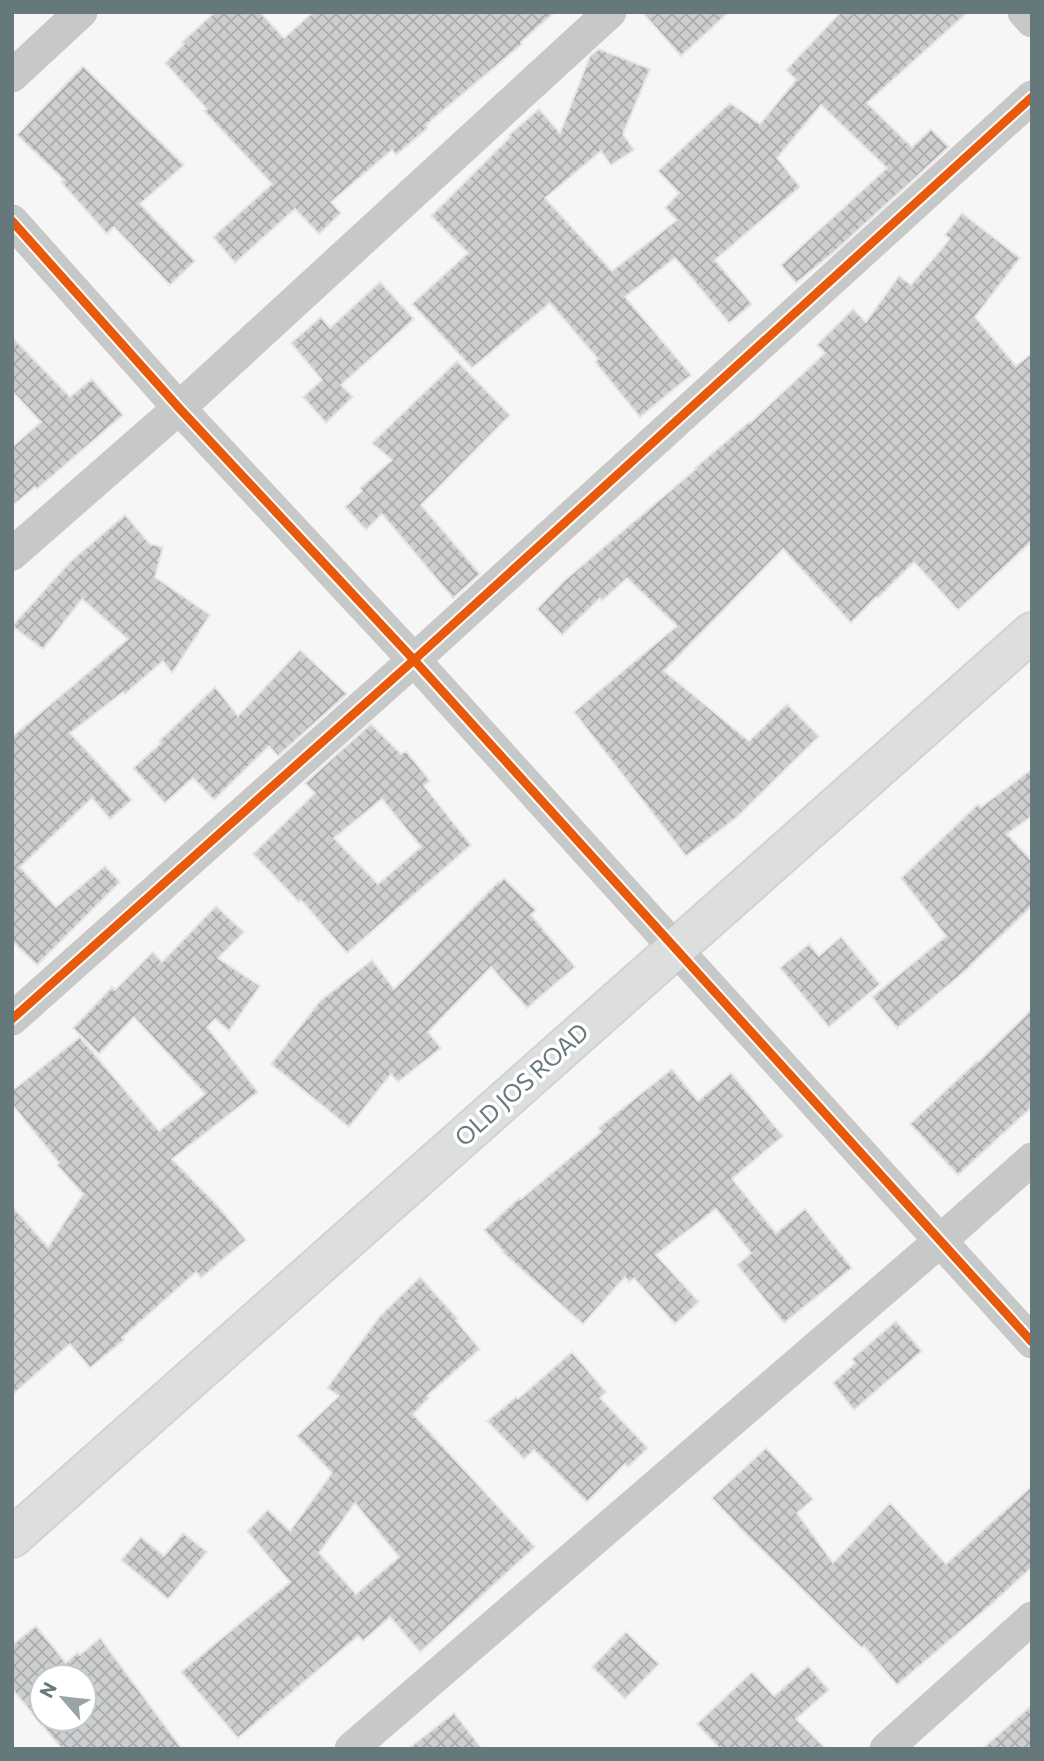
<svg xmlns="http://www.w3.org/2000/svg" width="1044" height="1761" font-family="Commissioner,sans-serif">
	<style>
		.building { fill: url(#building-cross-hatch); stroke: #e6e6e6; stroke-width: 2; fill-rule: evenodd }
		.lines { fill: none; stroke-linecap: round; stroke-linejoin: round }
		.secondary-casing { stroke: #d1d2d3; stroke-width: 42 }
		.street { stroke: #c7c9c9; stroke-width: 33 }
		.secondary { stroke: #dddede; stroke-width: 38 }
		.cycleway-casing { stroke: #fff; stroke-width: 13 }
		.cycleway { stroke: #e8590c; stroke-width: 9 }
		.labels { text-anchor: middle; stroke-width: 7; stroke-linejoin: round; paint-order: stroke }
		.street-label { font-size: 24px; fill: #65797d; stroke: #fff }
	</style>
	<defs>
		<pattern id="building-cross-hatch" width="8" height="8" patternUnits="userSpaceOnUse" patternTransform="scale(1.75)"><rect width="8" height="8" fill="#cdcecf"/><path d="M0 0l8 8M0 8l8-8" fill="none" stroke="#aaacad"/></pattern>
	</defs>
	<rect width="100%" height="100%" fill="#f6f6f6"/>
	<g class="building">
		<path d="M215,12H260L284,38L313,12H555L521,42L522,44L426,125L428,128L396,155L392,150L331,202L341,213L319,234L295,209L235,263L213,237L272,184L204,111L207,109L165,63L184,44L182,42Z"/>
		<path d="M642,12H729L681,56Z"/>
		<path d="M841,12H968L867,103L912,147L931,129L949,147L834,252L796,283L781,265L887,168L821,105L777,158L800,187L715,260L752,304L729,323L675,258L625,297L691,375L640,417L595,362L598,359L550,303L472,368L412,304L468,253L431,216L510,137L509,135L539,109L560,133L590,56L599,49L650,69L623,134L634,150L611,165L601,151L545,198L612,271L677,220L665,208L679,193L658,171L730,103L760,124L796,80L786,70Z"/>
		<path d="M83,66L184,165L140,204L195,261L170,285L114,227L107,234L61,182L64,180L17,135Z"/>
		<path d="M962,213L1020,258L975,317L1016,366L1032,353V541L958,610L914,562L878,598L876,597L851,623L783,549L664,671L749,741L787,704L819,736L736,818L686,856L574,712L677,626L627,578L602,601L600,598L562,635L537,609L565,580L696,469L695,468L749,422L750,423L825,353L817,345L853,309L866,322L899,276L911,285L950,239L945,235Z"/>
		<path d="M380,282L414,319L341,385L353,397L326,423L303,397L322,380L291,343L321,317L330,328Z"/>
		<path d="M12,337L70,397L92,379L123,415L37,489L35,487L12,506V447L41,422L12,391Z"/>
		<path d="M457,361L510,415L421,505L480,574L453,598L382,514L366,530L345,507L362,491L360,488L392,460L372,443Z"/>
		<path d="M125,515L150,544L163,547L155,577L210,615L172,673L163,661L125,694L123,692L70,733L132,800L110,819L92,798L20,867L56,907L105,866L120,882L37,965L12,941V737L128,639L82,599L43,649L12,626L70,562Z"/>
		<path d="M300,650L347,694L278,756L269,746L214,800L193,778L165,803L133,768L161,743L159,741L215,687L238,716Z"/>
		<path d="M371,724L401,754L406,751L430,781L424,786L471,845L347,953L301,900L299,902L253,854L315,793L305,783ZM382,799L421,847L378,884L334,838Z"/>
		<path d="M1032,769V816L1007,834L1032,861V906L971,965V966L897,1028L872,997L946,936L901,878L978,804L981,807Z"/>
		<path d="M504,878L536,910L531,915L575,967L527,1008L491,967L428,1032L441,1048L398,1082L391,1074L349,1127L271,1064L320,1001L372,960L394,989L499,881L500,882Z"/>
		<path d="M216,906L244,932L218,958L260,986L229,1031L215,1019L207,1027L258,1092L172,1159L218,1206L246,1240L201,1278L196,1272L122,1338L124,1340L90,1368L70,1344L12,1395V1206L48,1247L83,1194L57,1165L59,1163L12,1104V1091L80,1037L159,1131L205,1094L134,1017L99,1054L73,1028L112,987L115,990L153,952L162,962Z"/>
		<path d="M841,937L880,984L829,1027L780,968L809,944L819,956Z"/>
		<path d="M1032,1009V1107L958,1175L910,1124L977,1061L978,1062Z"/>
		<path d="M672,1069L698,1101L731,1073L783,1136L732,1179L776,1233L805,1209L852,1268L784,1323L737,1265L751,1253L716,1209L656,1255L699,1302L675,1324L634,1278L629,1282L625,1277L583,1324L502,1252L503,1251L484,1230L519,1198L521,1199L601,1132L598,1128Z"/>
		<path d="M420,1277L458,1319L456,1321L480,1349L427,1396L429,1398L413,1414L535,1547L420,1652L390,1617L363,1641L358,1636L238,1738L181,1672L290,1582L247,1531L268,1510L290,1531L332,1473L297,1436L339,1396L327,1388L380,1316ZM355,1503L399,1557L356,1594L319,1553Z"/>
		<path d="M896,1321L922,1351L854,1410L833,1383L855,1363L852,1359Z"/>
		<path d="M572,1352L606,1392L600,1398L648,1448L628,1467L625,1464L587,1502L534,1450L524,1459L487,1421L516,1397L518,1399Z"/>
		<path d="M766,1448L813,1499L797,1513L833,1563L890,1503L946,1564L1032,1486V1567L993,1603L897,1685L864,1646L862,1648L742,1530L712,1498Z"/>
		<path d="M183,1533L207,1552L168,1599L121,1560L141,1537L164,1556Z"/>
		<path d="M36,1626L66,1663L78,1652L80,1655L100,1638L182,1749H62L12,1689V1645ZM42,1677H84V1719H42Z"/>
		<path d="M626,1632L659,1664L625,1699L592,1667Z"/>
		<path d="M808,1666L829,1690L796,1719L826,1749H720L697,1724L752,1672L774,1696Z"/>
		<path d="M1032,1705V1749H982Z"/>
		<path d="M454,1713L482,1749H408Z"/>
	</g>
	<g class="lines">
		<g class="secondary-casing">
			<path id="secondary" d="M12,1538L1032,632"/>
		</g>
		<g class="street">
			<path d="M1024,12L1032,21"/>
			<path d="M12,76L81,12"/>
			<path d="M12,221L179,408L414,660L1032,1342"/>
			<path d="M12,554L179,408L610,12"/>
			<path d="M12,1019L414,660L1032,97"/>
			<path d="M351,1749L940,1241L1032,1159"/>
			<path d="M886,1749L1032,1618"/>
		</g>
		<use href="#secondary" class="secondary"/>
		<g class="cycleway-casing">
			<g id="cycleway">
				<path d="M12,221L179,408L414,660L1032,1342"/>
				<path d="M12,1019L414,660L1032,97"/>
			</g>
		</g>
		<use href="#cycleway" class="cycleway"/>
	</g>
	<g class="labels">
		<g class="street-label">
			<text transform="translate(522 1085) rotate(-42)" y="8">OLD JOS ROAD</text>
		</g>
	</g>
	<rect width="1044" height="1761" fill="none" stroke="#65797d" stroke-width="28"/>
	<g transform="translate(63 1698) rotate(298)"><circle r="33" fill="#ffffff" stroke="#c1c9cb" stroke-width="2"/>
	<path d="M0-5L12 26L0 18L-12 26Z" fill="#98a5a7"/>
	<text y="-10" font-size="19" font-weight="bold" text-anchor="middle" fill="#65797d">N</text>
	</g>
</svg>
